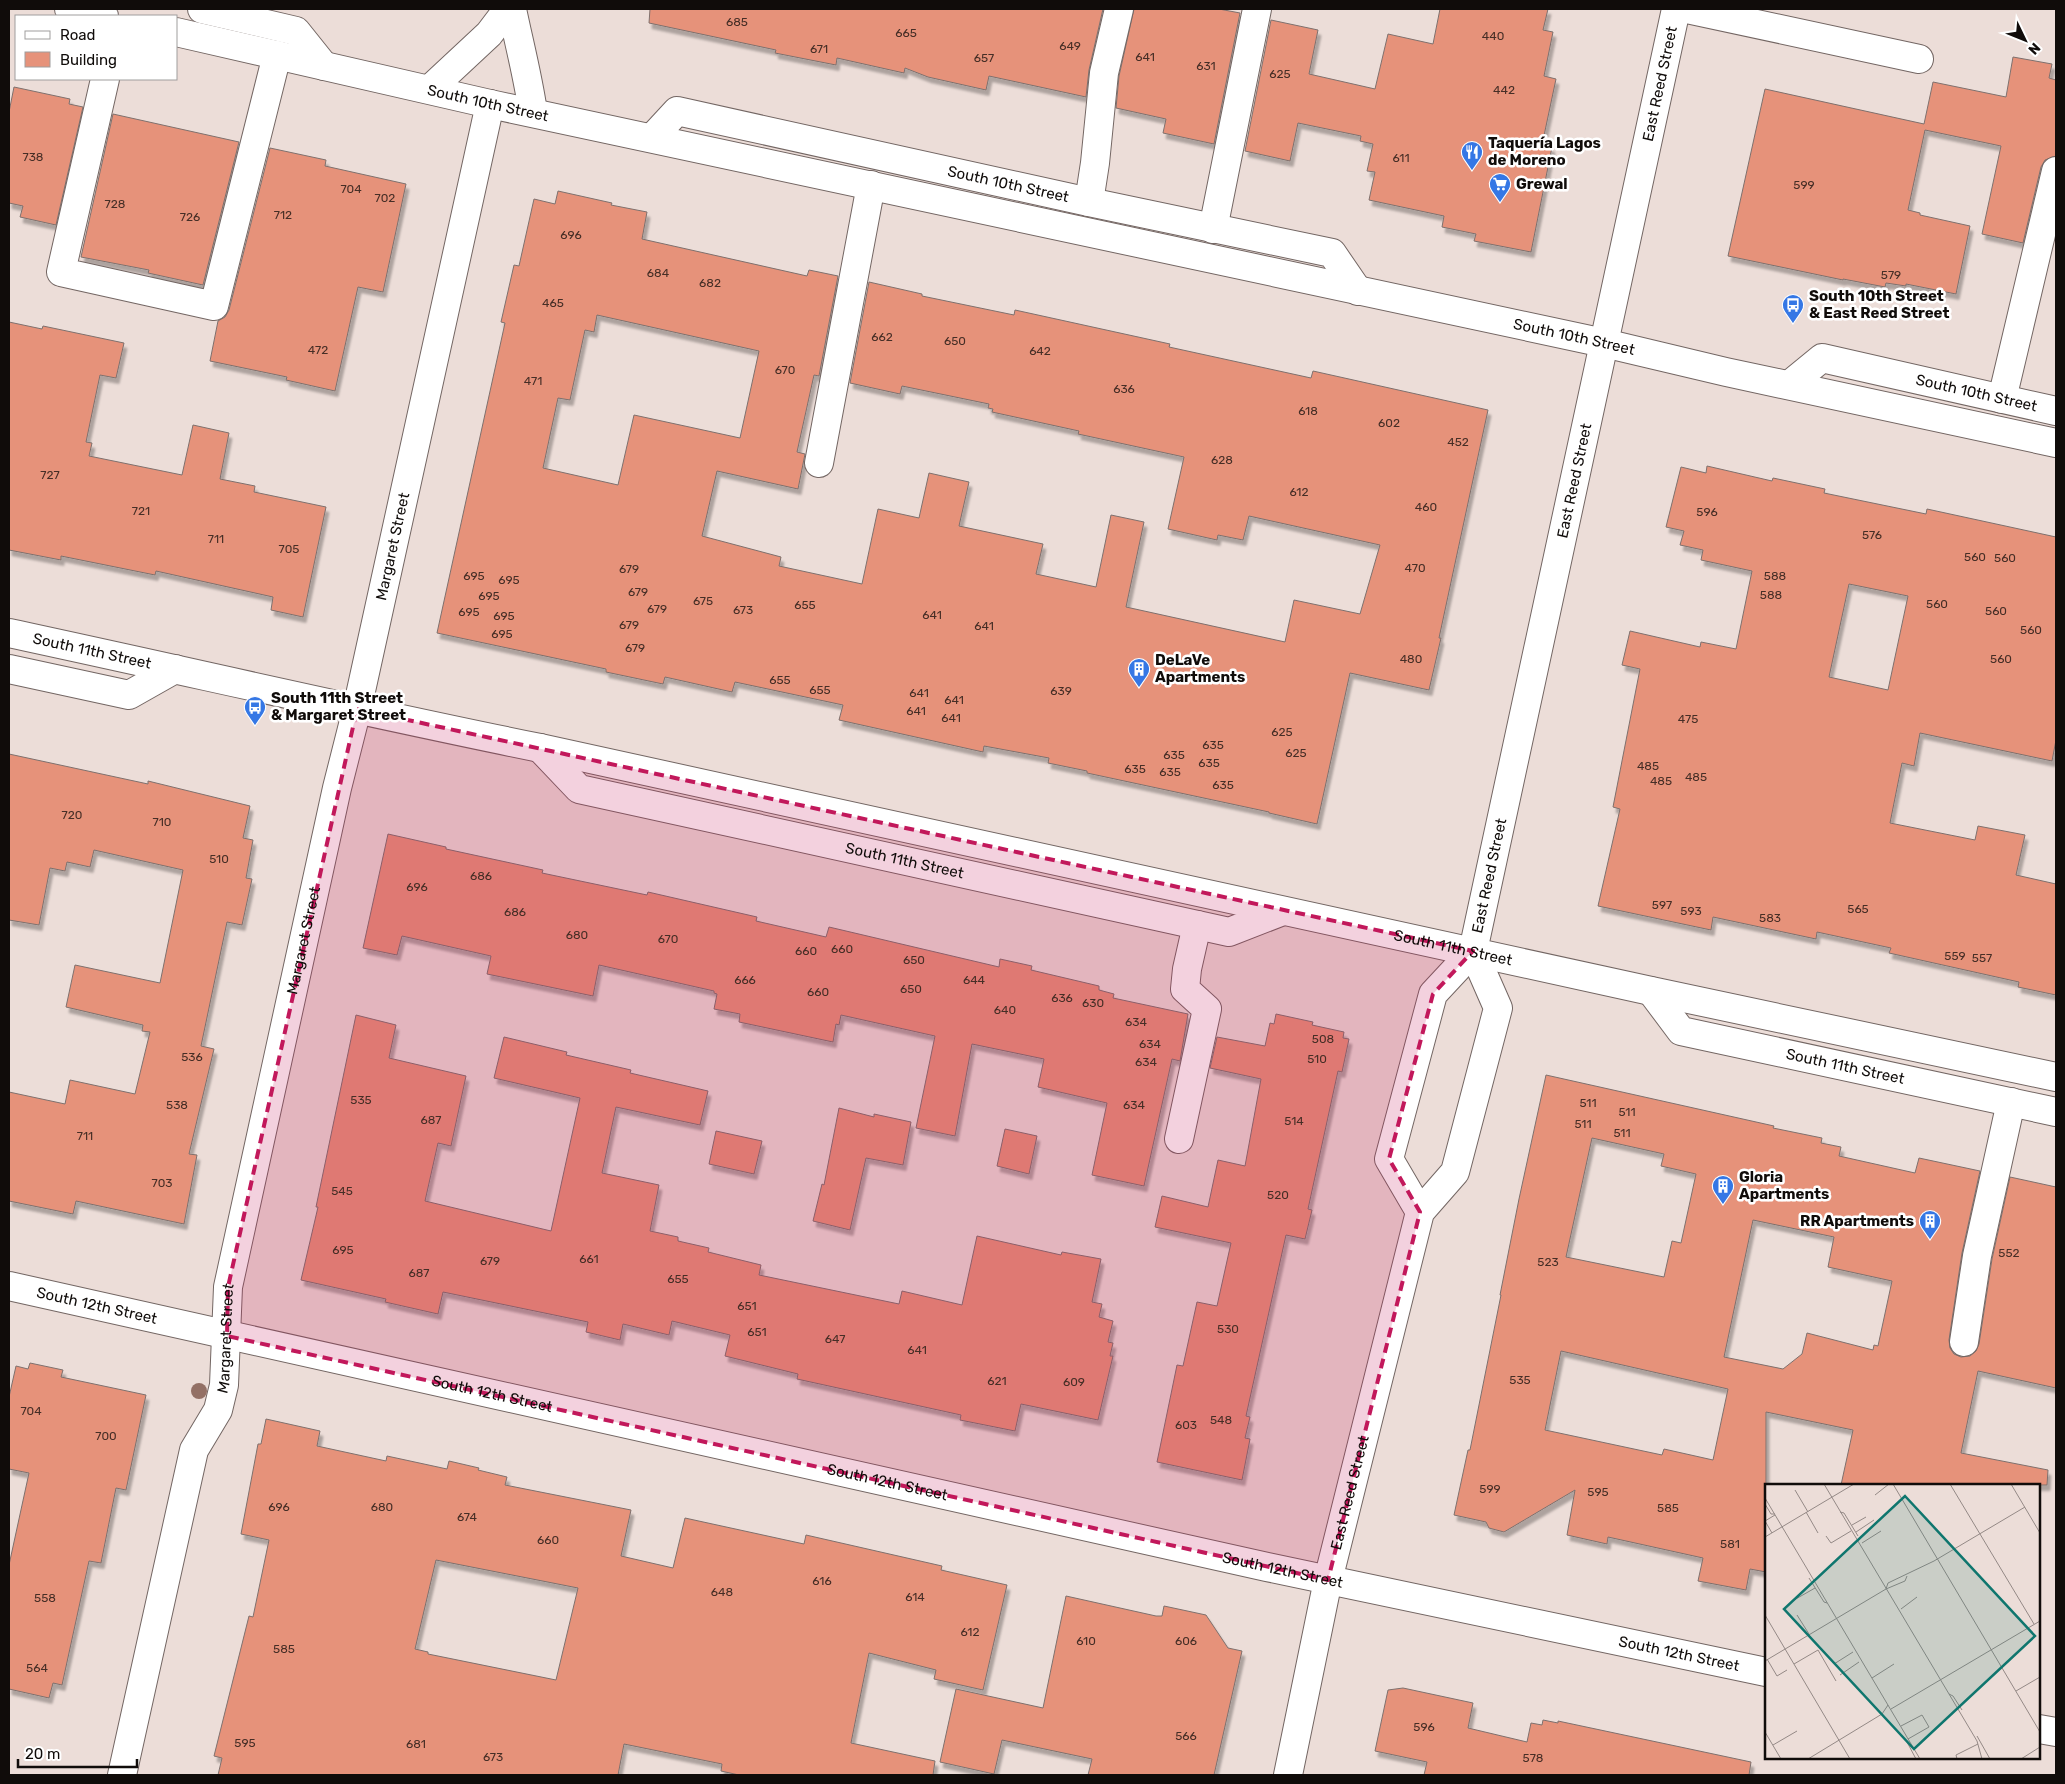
<svg xmlns="http://www.w3.org/2000/svg" width="2065" height="1784" font-family="Rubik,sans-serif">
	<style>
		.building { fill: #e6927a; stroke: #7e706d; fill-rule: evenodd; filter: url(#shadow) }
		.lines { fill: none; stroke-linecap: round; stroke-linejoin: round }
		.minor-casing { stroke: #736663; stroke-width: 30 }
		.major-casing { stroke: #736663; stroke-width: 30 }
		.minor { stroke: #fff; stroke-width: 28 }
		.major { stroke: #fff; stroke-width: 28 }
		.tree { fill: #937065 }
		.marked { fill: #c2185b; fill-opacity: 0.2; stroke: #c2185b; stroke-width: 4; stroke-dasharray: 10 6; stroke-linejoin: round }
		.labels { text-anchor: middle; stroke-width: 5; stroke-linejoin: round; paint-order: stroke }
		.number-label { font-size: 12px; fill: #462e26 }
		.street-label { font-size: 15px; fill: #100c0a; stroke: #fff }
		.poi-label { font-size: 15px; font-weight: bold; fill: #100c0a; stroke: #fff; text-anchor: start }
		.inset-road { fill: none; stroke: #948986; stroke-width: 1 }
		.view { fill: #0f766e; fill-opacity: 0.15; stroke: #0f766e; stroke-width: 2.5 }
		.inset-edge { fill: none; stroke: #100c0a; stroke-width: 2.5 }
	</style>
	<defs>
		<filter id="shadow"><feDropShadow dx="3" dy="5.5" stdDeviation="1" flood-color="#0004"/></filter>
	</defs>
	<rect width="100%" height="100%" fill="#ecddd8"/>
	<g class="building">
		<path d="M650,9H1103L1089,70L1086,97L989,76L986,90L928,77L905,68L904,73L837,58L836,65L775,53L776,50L649,23Z"/>
		<path d="M1134,9H1219L1240,13L1214,144L1163,133L1166,119L1116,108L1119,76Z"/>
		<path d="M1440,9H1548L1543,30L1553,32L1544,76L1556,79L1542,145L1552,147L1531,252L1474,241L1476,234L1442,227L1444,216L1369,200L1375,172L1367,171L1373,144L1360,141L1361,136L1298,123L1290,161L1245,151L1271,20L1318,30L1309,74L1375,89L1388,34L1433,44Z"/>
		<path d="M2013,57L2052,64L2049,78L2056,80V156L2045,160L2041,167L2023,243L1982,234L2001,146L1925,130L1908,210L1920,213V215L1970,226L1956,294L1906,284V286L1886,283L1885,287L1843,279V280L1728,256L1765,89L1924,124L1933,82L2006,97Z"/>
		<path d="M14,87L70,99L69,104L83,107L56,225L20,217L23,206L9,203V112Z"/>
		<path d="M113,114L239,142L203,285L148,273L149,270L81,257Z"/>
		<path d="M270,148L326,160L325,166L406,184L383,292L358,287L335,391L286,380L287,377L210,361L218,321L225,317L229,310Z"/>
		<path d="M558,191L612,203L611,205L647,212L642,239L807,276L809,270L838,276L819,376L814,375L797,452L805,454L798,489L717,471L702,536L781,557L779,566L862,584L878,509L919,518L929,473L969,482L959,526L1043,544L1036,574L1096,587L1111,515L1144,522L1126,607L1285,642L1294,600L1360,614L1380,545L1249,516L1243,540L1218,535L1217,540L1168,529L1184,457L1078,434L1079,431L992,412L993,409L988,408L989,404L902,386L900,394L850,383L869,282L922,294V296L1014,315L1015,310L1170,344L1169,347L1311,378L1313,371L1488,410L1439,638H1441L1429,690L1350,673L1317,824L1269,813V812L1087,773V771L1048,763L1049,758L984,746L983,752L839,720L843,705L735,682L732,692L665,677L663,684L606,672V669L437,633L505,323L501,322L514,265L519,266L534,199L555,204ZM597,315L759,351L740,438L634,415L618,485L543,468L558,398L570,400L585,330L594,332Z"/>
		<path d="M9,322L42,329L43,326L124,343L116,378L100,375L86,442L92,443L89,456L182,475L193,425L229,433L220,479L255,486L254,492L326,507L303,617L271,610L273,597L156,571L155,575L61,556V560L9,550Z"/>
		<path d="M1707,466L1772,481L1773,478L1825,489L1824,493L1926,514L1927,509L2056,537V740L2052,761L1920,733L1914,766L1902,763L1890,823L1975,840L1978,826L2025,835L2016,875L2056,884V995L2018,987L2019,982L1889,953L1891,948L1817,932L1816,939L1713,917L1711,930L1598,906L1620,809L1613,807L1640,669L1622,665L1630,631L1700,647L1701,642L1736,649L1752,571L1701,560L1703,550L1680,545L1684,531L1666,527L1681,467L1706,473ZM1849,584L1908,596L1888,690L1829,677Z"/>
		<path d="M9,754L148,784V781L250,806L243,838L253,840L246,878L252,879L242,925L227,922L201,1046L214,1049L189,1154L197,1155L184,1224L76,1201L73,1214L9,1201V1092L65,1104L70,1080L135,1094L150,1032L142,1031L143,1025L66,1007L75,965L160,983L183,870L94,850L90,867L67,862L65,871L50,868L39,925L9,920Z"/>
		<path d="M388,834L446,847V849L543,870L542,873L647,895L648,892L757,917L756,921L826,937L829,927L999,967L1000,959L1032,966L1031,970L1099,986V990L1114,994L1113,998L1188,1014L1180,1061L1172,1059L1144,1186L1092,1175L1107,1103L1038,1087L1044,1059L972,1044L955,1136L916,1128L935,1036L841,1015L839,1025L836,1024L833,1042L739,1022L740,1014L714,1009L717,994L714,993V991L599,965L593,996L487,974L491,956L402,936L397,955L363,948Z"/>
		<path d="M1276,1014L1313,1022L1312,1025L1344,1032L1343,1038L1349,1039L1342,1072L1338,1071L1308,1209L1312,1210L1305,1239L1286,1235L1246,1416L1250,1417L1245,1438L1250,1439L1242,1480L1157,1462L1177,1365L1183,1366L1197,1302L1217,1306L1231,1243L1155,1227L1162,1196L1208,1207L1218,1160L1245,1166L1261,1079L1210,1068L1217,1037L1265,1046L1270,1023L1274,1024Z"/>
		<path d="M356,1015L396,1025L389,1058L466,1076L451,1146L438,1143L425,1201L551,1231L580,1098L494,1078L504,1037L567,1052L566,1055L631,1070L630,1073L708,1091L700,1125L616,1107L602,1173L659,1185L650,1231L678,1237V1241L709,1248L708,1252L761,1265L759,1275L899,1304L902,1291L962,1305L977,1236L1061,1255L1062,1252L1101,1259L1092,1302L1102,1304L1099,1317L1113,1321L1108,1342L1113,1343L1110,1356H1113L1098,1420L1021,1404L1015,1431L960,1420L961,1415L797,1379L798,1374L725,1356L730,1335L672,1321L669,1335L623,1324L620,1340L586,1332L588,1322L443,1292L438,1314L385,1302L386,1299L301,1280L318,1207H316Z"/>
		<path d="M1546,1075L1774,1126L1773,1128L1822,1138L1821,1143L1841,1147L1839,1156L1915,1173L1919,1158L1980,1171L1962,1253L1949,1340L1950,1348L1954,1354L1961,1357L1970,1356L1976,1351L1979,1344L1992,1259L2010,1177L2056,1187V1388L1978,1371L1961,1453L2048,1470L2047,1485H1841L1853,1430L1766,1412V1572L1750,1569L1746,1590L1698,1581L1703,1558L1608,1537L1607,1544L1567,1535L1575,1490L1504,1532L1489,1528L1486,1522L1454,1515L1468,1450H1470L1501,1295H1500L1519,1199ZM1592,1138L1664,1154L1661,1166L1696,1174L1681,1243L1672,1241L1664,1277L1566,1257ZM1753,1220L1834,1237L1828,1267L1892,1281L1878,1346L1874,1345L1873,1350L1807,1333L1802,1354L1783,1369L1724,1357ZM1561,1351L1728,1389L1713,1460L1664,1449L1662,1455L1545,1430Z"/>
		<path d="M839,1108L874,1117V1114L911,1122L903,1165L866,1158L850,1230L813,1221L822,1184L824,1185Z"/>
		<path d="M1005,1129L1037,1136L1029,1174L997,1166Z"/>
		<path d="M716,1131L762,1141L754,1174L709,1164Z"/>
		<path d="M30,1363L63,1370L61,1377L146,1395L126,1490L116,1488L101,1563L89,1561L62,1685L53,1683L49,1698L9,1689V1565L29,1473L9,1469V1397L16,1366L28,1369Z"/>
		<path d="M266,1419L320,1431L317,1446L386,1461L387,1456L447,1469L449,1461L479,1468L478,1470L507,1477L505,1485L631,1510L621,1556L673,1568L685,1518L804,1544L806,1535L942,1566L941,1570L1007,1585L983,1690L934,1679L936,1670L869,1653L851,1743L935,1761L933,1775H739L721,1771L722,1764L624,1744L618,1775H218L222,1758L214,1756L249,1616L253,1617L269,1540L241,1534L258,1444H261ZM436,1560L578,1588L556,1680L428,1654V1652L415,1649Z"/>
		<path d="M1066,1596L1156,1616H1162L1164,1606L1206,1615L1228,1648L1242,1651L1214,1775H1088L1092,1759L1002,1740L994,1774L940,1762L956,1689L1043,1708Z"/>
		<path d="M1403,1688L1473,1703L1468,1728L1527,1742L1531,1723L1542,1725L1543,1720L1558,1723V1721L1751,1762L1749,1775H1424L1427,1762L1375,1751L1388,1690Z"/>
	</g>
	<g class="lines">
		<g class="minor-casing">
			<g id="minor">
				<path d="M202,9L296,31L324,66"/>
				<path d="M512,9C519,43 528,77 533,112"/>
				<path d="M1687,9L1919,59"/>
				<path d="M105,79L61,272L214,306L277,55"/>
				<path d="M430,89L489,34L508,9"/>
				<path id="s1" d="M652,138L677,111L1089,202L1332,253L1358,291"/>
				<path d="M1089,202L1095,163L1104,73L1119,9"/>
				<path d="M1213,229L1257,9"/>
				<path id="s2" d="M1789,385L1822,358L2056,411"/>
				<path d="M2002,399L2056,171"/>
				<path d="M819,463L871,185"/>
				<path d="M9,669L129,695L175,669"/>
				<path id="s3" d="M540,748L579,789L1229,932L1283,911"/>
				<path id="s4" d="M1651,991L1681,1031L2056,1112"/>
				<path d="M1179,1139L1207,1009L1185,989L1187,969L1197,925"/>
				<path id="s5" d="M1420,1212L1389,1159L1433,994L1473,951L1676,9"/>
				<path id="s6" d="M9,1286L1267,1567L1766,1672"/>
				<path d="M1964,1342L1977,1256L2011,1102"/>
				<path d="M2039,1729L2056,1732"/>
				<path id="s7" d="M122,1775L194,1450L218,1410L224,1385L228,1287L337,788L357,709L490,104"/>
				<path id="s8" d="M1288,1775L1328,1580L1420,1212L1455,1172L1498,1008L1473,951"/>
			</g>
		</g>
		<g class="major-casing">
			<g id="major">
				<path d="M69,9L104,16"/>
				<path id="s9" d="M176,32L490,104L1604,343L1726,372L2056,443"/>
				<path id="s10" d="M9,633C186,671 362,712 540,748L1651,991L2056,1077"/>
			</g>
		</g>
		<use href="#minor" class="minor"/>
		<use href="#major" class="major"/>
	</g>
	<circle class="tree" cx="199" cy="1391" r="8"/>
	<path class="marked" d="M357,709L1473,951L1433,994L1389,1159L1420,1212L1328,1580L227,1336L228,1287Z"/>
	<defs>
		<g id="restaurant-pin" transform="scale(1.125)"><path d="M0 17L-7.5 6A9.5 9.5 0 1 1 7.5 6Z" fill="#3577e5" stroke="#fff"/><path d="M-5-6h1v4h1v-4h1v4h1v-4h1v5L-1.5 .5V6h-2V.5L-5-1ZM5-6V6H3V1.5H1.5Q1.5-4 5-6Z" fill="#fff"/></g>
		<g id="supermarket-pin" transform="scale(1.125)"><path d="M0 17L-7.5 6A9.5 9.5 0 1 1 7.5 6Z" fill="#3577e5" stroke="#fff"/><path d="M-6-5.5h2.5l.6 2H6L4.5 2H-2.5L-4.4-4H-6ZM-1.5 3.2a1.3 1.3 0 1 0 .1 0ZM3 3.2a1.3 1.3 0 1 0 .1 0Z" fill="#fff"/></g>
		<g id="bus-pin" transform="scale(1.125)"><path d="M0 17L-7.5 6A9.5 9.5 0 1 1 7.5 6Z" fill="#3577e5" stroke="#fff"/><path d="M-5-6H5V4H4V6H2V4H-2V6H-4V4H-5ZM-3.5-4V0h7V-4ZM-3.5 1.2v1.5H-2V1.2ZM2 1.2v1.5H3.5V1.2Z" fill="#fff"/></g>
		<g id="building-pin" transform="scale(1.125)"><path d="M0 17L-7.5 6A9.5 9.5 0 1 1 7.5 6Z" fill="#3577e5" stroke="#fff"/><path d="M-4-6H4V6H1V3H-1V6H-4ZM-2.5-4.3h1.7v1.8h-1.7ZM.8-4.3h1.7v1.8H.8ZM-2.5-1h1.7V.8h-1.7ZM.8-1h1.7V.8H.8Z" fill="#fff"/></g>
	</defs>
	<g fill-rule="evenodd">
		<use href="#restaurant-pin" x="1472" y="152"/>
		<use href="#supermarket-pin" x="1500" y="184"/>
		<use href="#bus-pin" x="1793" y="305"/>
		<use href="#building-pin" x="1139" y="669"/>
		<use href="#bus-pin" x="255" y="707"/>
		<use href="#building-pin" x="1723" y="1186"/>
		<use href="#building-pin" x="1930" y="1221"/>
	</g>
	<g class="labels">
		<g class="number-label">
			<text x="737" y="26">685</text>
			<text x="906" y="37">665</text>
			<text x="1493" y="40">440</text>
			<text x="1070" y="50">649</text>
			<text x="819" y="53">671</text>
			<text x="1145" y="61">641</text>
			<text x="984" y="62">657</text>
			<text x="1206" y="70">631</text>
			<text x="1280" y="78">625</text>
			<text x="1504" y="94">442</text>
			<text x="33" y="161">738</text>
			<text x="1401" y="162">611</text>
			<text x="1804" y="189">599</text>
			<text x="351" y="193">704</text>
			<text x="385" y="202">702</text>
			<text x="115" y="208">728</text>
			<text x="283" y="219">712</text>
			<text x="190" y="221">726</text>
			<text x="571" y="239">696</text>
			<text x="658" y="277">684</text>
			<text x="1891" y="279">579</text>
			<text x="710" y="287">682</text>
			<text x="553" y="307">465</text>
			<text x="882" y="341">662</text>
			<text x="955" y="345">650</text>
			<text x="318" y="354">472</text>
			<text x="1040" y="355">642</text>
			<text x="785" y="374">670</text>
			<text x="533" y="385">471</text>
			<text x="1124" y="393">636</text>
			<text x="1308" y="415">618</text>
			<text x="1389" y="427">602</text>
			<text x="1458" y="446">452</text>
			<text x="1222" y="464">628</text>
			<text x="50" y="479">727</text>
			<text x="1299" y="496">612</text>
			<text x="1426" y="511">460</text>
			<text x="141" y="515">721</text>
			<text x="1707" y="516">596</text>
			<text x="1872" y="539">576</text>
			<text x="216" y="543">711</text>
			<text x="289" y="553">705</text>
			<text x="1975" y="561">560</text>
			<text x="2005" y="562">560</text>
			<text x="1415" y="572">470</text>
			<text x="629" y="573">679</text>
			<text x="474" y="580">695</text>
			<text x="1775" y="580">588</text>
			<text x="509" y="584">695</text>
			<text x="638" y="596">679</text>
			<text x="1771" y="599">588</text>
			<text x="489" y="600">695</text>
			<text x="703" y="605">675</text>
			<text x="1937" y="608">560</text>
			<text x="805" y="609">655</text>
			<text x="657" y="613">679</text>
			<text x="743" y="614">673</text>
			<text x="1996" y="615">560</text>
			<text x="469" y="616">695</text>
			<text x="932" y="619">641</text>
			<text x="504" y="620">695</text>
			<text x="629" y="629">679</text>
			<text x="984" y="630">641</text>
			<text x="2031" y="634">560</text>
			<text x="502" y="638">695</text>
			<text x="635" y="652">679</text>
			<text x="1411" y="663">480</text>
			<text x="2001" y="663">560</text>
			<text x="780" y="684">655</text>
			<text x="820" y="694">655</text>
			<text x="1061" y="695">639</text>
			<text x="919" y="697">641</text>
			<text x="954" y="704">641</text>
			<text x="916" y="715">641</text>
			<text x="951" y="722">641</text>
			<text x="1688" y="723">475</text>
			<text x="1282" y="736">625</text>
			<text x="1213" y="749">635</text>
			<text x="1296" y="757">625</text>
			<text x="1174" y="759">635</text>
			<text x="1209" y="767">635</text>
			<text x="1648" y="770">485</text>
			<text x="1135" y="773">635</text>
			<text x="1170" y="776">635</text>
			<text x="1696" y="781">485</text>
			<text x="1661" y="785">485</text>
			<text x="1223" y="789">635</text>
			<text x="72" y="819">720</text>
			<text x="162" y="826">710</text>
			<text x="219" y="863">510</text>
			<text x="481" y="880">686</text>
			<text x="417" y="891">696</text>
			<text x="1662" y="909">597</text>
			<text x="1858" y="913">565</text>
			<text x="1691" y="915">593</text>
			<text x="515" y="916">686</text>
			<text x="1770" y="922">583</text>
			<text x="577" y="939">680</text>
			<text x="668" y="943">670</text>
			<text x="842" y="953">660</text>
			<text x="806" y="955">660</text>
			<text x="1955" y="960">559</text>
			<text x="1982" y="962">557</text>
			<text x="914" y="964">650</text>
			<text x="745" y="984">666</text>
			<text x="974" y="984">644</text>
			<text x="911" y="993">650</text>
			<text x="818" y="996">660</text>
			<text x="1062" y="1002">636</text>
			<text x="1093" y="1007">630</text>
			<text x="1005" y="1014">640</text>
			<text x="1136" y="1026">634</text>
			<text x="1323" y="1043">508</text>
			<text x="1150" y="1048">634</text>
			<text x="192" y="1061">536</text>
			<text x="1317" y="1063">510</text>
			<text x="1146" y="1066">634</text>
			<text x="361" y="1104">535</text>
			<text x="1588" y="1107">511</text>
			<text x="177" y="1109">538</text>
			<text x="1134" y="1109">634</text>
			<text x="1627" y="1116">511</text>
			<text x="431" y="1124">687</text>
			<text x="1294" y="1125">514</text>
			<text x="1583" y="1128">511</text>
			<text x="1622" y="1137">511</text>
			<text x="85" y="1140">711</text>
			<text x="162" y="1187">703</text>
			<text x="342" y="1195">545</text>
			<text x="1278" y="1199">520</text>
			<text x="343" y="1254">695</text>
			<text x="2009" y="1257">552</text>
			<text x="589" y="1263">661</text>
			<text x="490" y="1265">679</text>
			<text x="1548" y="1266">523</text>
			<text x="419" y="1277">687</text>
			<text x="678" y="1283">655</text>
			<text x="747" y="1310">651</text>
			<text x="1228" y="1333">530</text>
			<text x="757" y="1336">651</text>
			<text x="835" y="1343">647</text>
			<text x="917" y="1354">641</text>
			<text x="1520" y="1384">535</text>
			<text x="997" y="1385">621</text>
			<text x="1074" y="1386">609</text>
			<text x="31" y="1415">704</text>
			<text x="1221" y="1424">548</text>
			<text x="1186" y="1429">603</text>
			<text x="106" y="1440">700</text>
			<text x="1490" y="1493">599</text>
			<text x="1598" y="1496">595</text>
			<text x="279" y="1511">696</text>
			<text x="382" y="1511">680</text>
			<text x="1668" y="1512">585</text>
			<text x="467" y="1521">674</text>
			<text x="548" y="1544">660</text>
			<text x="1730" y="1548">581</text>
			<text x="822" y="1585">616</text>
			<text x="722" y="1596">648</text>
			<text x="915" y="1601">614</text>
			<text x="45" y="1602">558</text>
			<text x="970" y="1636">612</text>
			<text x="1086" y="1645">610</text>
			<text x="1186" y="1645">606</text>
			<text x="284" y="1653">585</text>
			<text x="37" y="1672">564</text>
			<text x="1424" y="1731">596</text>
			<text x="1186" y="1740">566</text>
			<text x="245" y="1747">595</text>
			<text x="416" y="1748">681</text>
			<text x="493" y="1761">673</text>
			<text x="1533" y="1762">578</text>
		</g>
		<g class="street-label">
			<text dy="5" stroke="none"><textPath href="#s5" startOffset="1178">East Reed Street</textPath></text>
			<text dy="5" stroke="none"><textPath href="#s9" startOffset="320">South 10th Street</textPath></text>
			<text dy="5" stroke="none"><textPath href="#s1" startOffset="376">South 10th Street</textPath></text>
			<text dy="5" stroke="none"><textPath href="#s9" startOffset="1431">South 10th Street</textPath></text>
			<text dy="5" stroke="none"><textPath href="#s2" startOffset="201">South 10th Street</textPath></text>
			<text dy="5" stroke="none"><textPath href="#s5" startOffset="772">East Reed Street</textPath></text>
			<text dy="5" stroke="none"><textPath href="#s7" startOffset="1262">Margaret Street</textPath></text>
			<text dy="5" stroke="none"><textPath href="#s10" startOffset="85">South 11th Street</textPath></text>
			<text dy="5" stroke="none"><textPath href="#s3" startOffset="390">South 11th Street</textPath></text>
			<text dy="5" stroke="none"><textPath href="#s5" startOffset="368">East Reed Street</textPath></text>
			<text dy="5" stroke="none"><textPath href="#s7" startOffset="858">Margaret Street</textPath></text>
			<text dy="5" stroke="none"><textPath href="#s10" startOffset="1478">South 11th Street</textPath></text>
			<text dy="5" stroke="none"><textPath href="#s4" startOffset="218">South 11th Street</textPath></text>
			<text dy="5" stroke="none"><textPath href="#s6" startOffset="90">South 12th Street</textPath></text>
			<text dy="5" stroke="none"><textPath href="#s7" startOffset="452">Margaret Street</textPath></text>
			<text dy="5" stroke="none"><textPath href="#s6" startOffset="495">South 12th Street</textPath></text>
			<text dy="5" stroke="none"><textPath href="#s6" startOffset="900">South 12th Street</textPath></text>
			<text dy="5" stroke="none"><textPath href="#s8" startOffset="289">East Reed Street</textPath></text>
			<text dy="5" stroke="none"><textPath href="#s6" startOffset="1305">South 12th Street</textPath></text>
			<text dy="5" stroke="none"><textPath href="#s6" startOffset="1710">South 12th Street</textPath></text>
		</g>
		<g class="poi-label">
			<text x="1488" y="148">Taquería Lagos<tspan x="1488" dy="17">de Moreno</tspan></text>
			<text x="1516" y="189">Grewal</text>
			<text x="1809" y="301">South 10th Street<tspan x="1809" dy="17">&amp; East Reed Street</tspan></text>
			<text x="1155" y="665">DeLaVe<tspan x="1155" dy="17">Apartments</tspan></text>
			<text x="271" y="703">South 11th Street<tspan x="271" dy="17">&amp; Margaret Street</tspan></text>
			<text x="1739" y="1182">Gloria<tspan x="1739" dy="17">Apartments</tspan></text>
			<text x="1914" y="1226" text-anchor="end">RR Apartments</text>
		</g>
	</g>
	<g transform="translate(1765 1484)">
		<rect width="275" height="275" fill="#ecddd8"/>
		<path class="inset-road" d="M59,0L212,257L217,275M128,0L275,248M185,0L269,140M246,0L275,49M30,6L43,28M110,11L124,0M0,14L155,275M0,20L6,30H10M41,28L53,49M75,28L79,29L93,52M87,41L101,33M91,48L109,36M7,49L0,37L10,31M61,52L66,59L86,47M0,53L89,0M97,59L116,47M44,94L59,118L62,119M121,105L123,99L169,77L260,23M29,116L50,104M136,125L152,113M0,131L85,275M32,131L44,150M2,175L12,192L22,186M0,177L121,105L140,97L142,92M29,180L53,166L71,197M69,180L88,168M75,191L94,178M107,194L129,180M251,207L275,193M184,210L188,212L197,226M126,225L275,137M136,242L157,231L164,243L143,255M0,248L16,275M212,252L225,275M142,258L151,275M8,261L32,247M43,275L117,230L123,221M192,275L191,271L213,260M256,275L275,263"/>
		<path class="view" d="M140,12L270,152L149,265L19,125Z"/>
		<rect width="275" height="275" class="inset-edge"/>
	</g>
	<rect width="2065" height="1784" fill="none" stroke="#100c0a" stroke-width="20"/>
	<rect x="15" y="15" width="162" height="65" fill="#ffffff" stroke="#9f9e9d"/>
	<rect x="25" y="31" width="25" height="8" fill="#ffffff" stroke="#9f9e9d"/>
	<text x="60" y="40" font-size="15" fill="#100c0a">Road</text>
	<rect x="25" y="52" width="25" height="15" fill="#e6927a" stroke="#9f9e9d"/>
	<text x="60" y="65" font-size="15" fill="#100c0a">Building</text>
	<g transform="translate(2025 40) rotate(133)" stroke="#ffffff" stroke-width="4" paint-order="stroke">
	<path d="M0-4L9 19L0 12L-9 19Z" fill="#100c0a"/>
	<text y="-8" font-size="14" font-weight="bold" text-anchor="middle" fill="#100c0a">N</text>
	</g>
	<path d="M18 1759v8h119v-8" fill="none" stroke="#100c0a" stroke-width="2.5"/>
	<text x="25" y="1759" font-size="15" fill="#100c0a" stroke="#ffffff" stroke-width="4" paint-order="stroke">20 m</text>
</svg>
